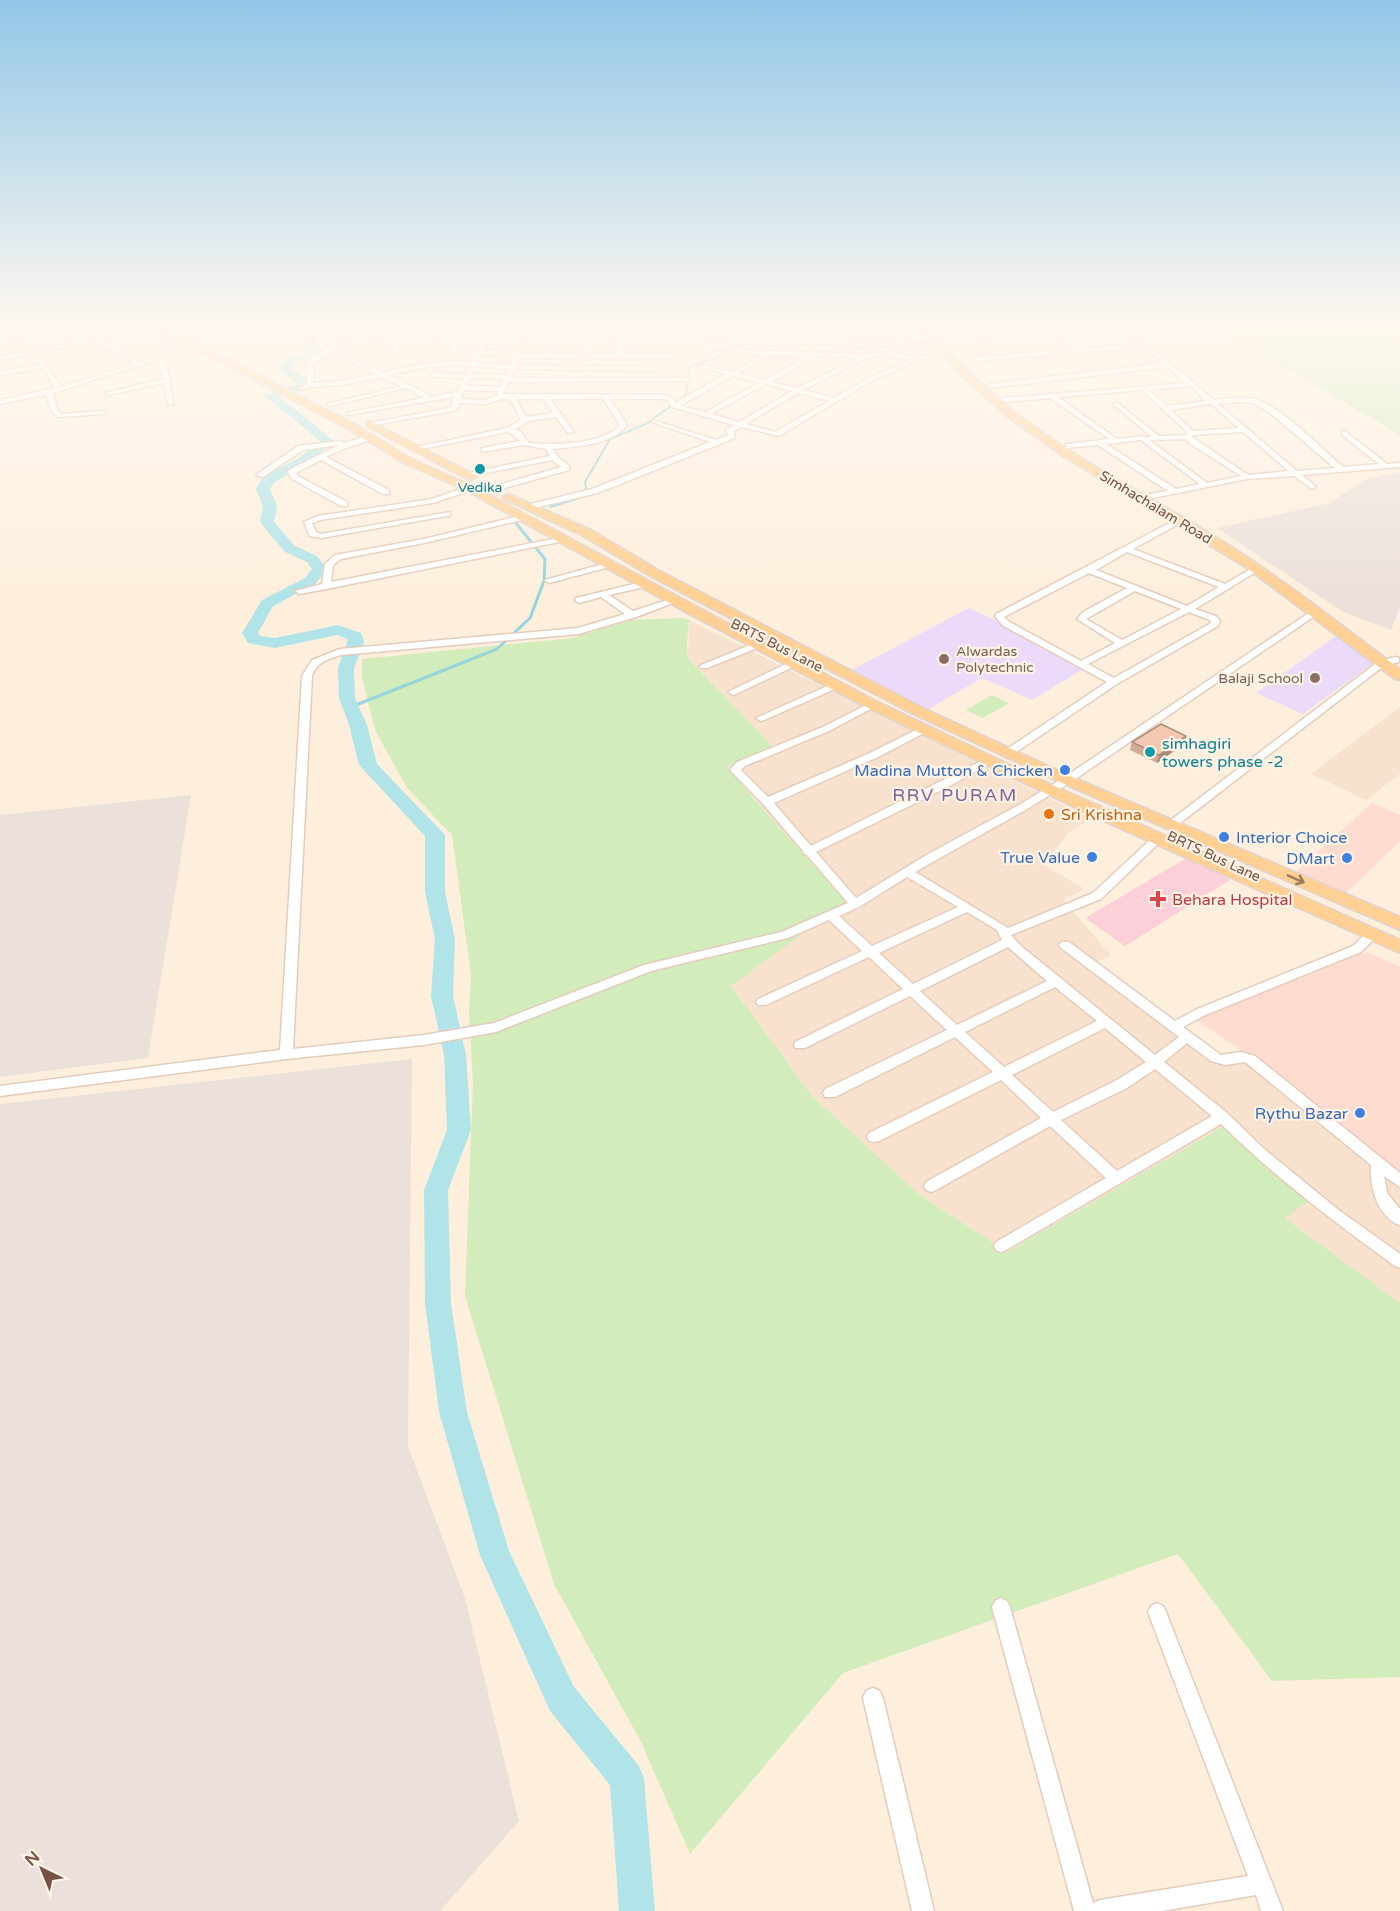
<svg xmlns="http://www.w3.org/2000/svg" width="1400" height="1911" font-family="'Varela Round',sans-serif">
	<style>
		.residential { fill: #f8e2ce }
		.commercial { fill: #ffdbd0 }
		.industrial { fill: #ebe1da }
		.education { fill: #ecdafa }
		.medical { fill: #fdcfd8 }
		.green { fill: #d2ecbb }
		.lines { fill: none; stroke-linecap: round; stroke-linejoin: round }
		.stream-far1 { stroke: #96d5db; stroke-width: 2 }
		.stream { stroke: #96d5db; stroke-width: 3 }
		.river { fill: #b1e4e8; fill-rule: evenodd }
		.minor-casing { stroke: #e4ccbc; stroke-width: 3 }
		.primary-casing { stroke: #ded5d2; stroke-width: 3 }
		.minor { fill: #fff; fill-rule: evenodd }
		.primary { fill: #ffcf93; fill-rule: evenodd }
		.wall { fill: #d3ac99 }
		.shaded-wall { fill: #ac8c7d }
		.building { fill: #f5c8b2; stroke: #ac8c7d; stroke-width: 1.5 }
		.oneway { stroke: #9e785c }
		.culture-dot { fill: #0f9aa8; stroke: #fff3e5; stroke-width: 2 }
		.education-dot { fill: #8d6e63; stroke: #fff3e5; stroke-width: 2 }
		.shop-dot { fill: #3f7fe0; stroke: #fff3e5; stroke-width: 2 }
		.food-dot { fill: #e8710a; stroke: #fff3e5; stroke-width: 2 }
		.health-dot { fill: #e0444e; stroke: #fff3e5; stroke-width: 2 }
		.labels { text-anchor: middle; stroke-width: 4.5; stroke-linejoin: round; paint-order: stroke }
		.far-culture-label { font-size: 14px; fill: #0d838f; stroke: #fff3e5 }
		.far-street-label { font-size: 14px; fill: #755244; stroke: #fff3e5 }
		.far-education-label { font-size: 14px; fill: #785e54; stroke: #fff3e5; text-anchor: start }
		.culture-label { font-size: 16px; fill: #0d838f; stroke: #fff3e5; text-anchor: start }
		.shop-label { font-size: 16px; fill: #366cbe; stroke: #fff3e5; text-anchor: end }
		.food-label { font-size: 16px; fill: #c56008; stroke: #fff3e5; text-anchor: start }
		.health-label { font-size: 16px; fill: #be3a42; stroke: #fff3e5; text-anchor: start }
		.neighbourhood-label { font-size: 18px; letter-spacing: 1.5px; fill: #815f99; stroke: #fff3e5 }
	</style>
	<rect width="100%" height="100%" fill="#feefdd"/>
	<g class="residential">
		<path d="M689,620L1091,819L1068,833L1044,865L1085,889L1063,900L1111,955L1090,966L1213,1061L1241,1050L1400,1177V1303L1284,1217L1308,1201L1222,1127L1007,1252L920,1195L812,1096L731,986L846,902L727,767L771,746L688,657Z"/>
		<path d="M1400,707V774L1366,800L1311,774Z"/>
	</g>
	<g class="commercial">
		<path d="M1372,803L1400,815V841L1342,897L1292,875Z"/>
		<path d="M1366,952L1400,967V1177L1241,1050L1196,1020Z"/>
	</g>
	<g class="industrial">
		<path d="M1389,474H1400V607L1391,630L1343,612L1217,528L1330,503L1364,480Z"/>
		<path d="M191,795L148,1058L0,1077V815Z"/>
		<path d="M412,1059L408,1446L465,1598L519,1821L440,1911H0V1104Z"/>
	</g>
	<g class="education">
		<path d="M969,608L1044,643L1038,647L1085,668L1032,700L982,678L925,711L850,671Z"/>
		<path d="M1336,636L1375,662L1303,714L1256,693Z"/>
	</g>
	<path class="medical" d="M1190,856L1230,880L1125,946L1085,918Z"/>
	<g class="green">
		<path d="M1216,327H1400V436V435Z"/>
		<path d="M684,618L689,620L687,644L688,658L772,746L727,768L846,902L731,986L812,1096L920,1195L1007,1252L1222,1127L1308,1202L1285,1218L1400,1303V1677L1272,1681L1178,1554L843,1673L690,1854L641,1742L554,1584L465,1296L473,1082L469,1012L471,975L452,835L407,788L375,730L362,678V659L573,638L630,620Z"/>
		<path d="M992,695L1009,703L983,718L966,710Z"/>
	</g>
	<g class="lines">
		<g class="stream-far1">
			<path d="M796,345H846L860,348L929,343"/>
			<path d="M683,399C690,390 685,378 690,367L715,358L734,346L762,343L756,330L800,327"/>
			<path d="M550,507L580,498L586,488L585,482L610,439L646,424L674,404"/>
		</g>
		<path class="stream" d="M351,707L497,649L530,618L544,581L545,559L515,522"/>
		<path class="river" d="M302,327H312L324,348V352L296,362L291,368L309,383V387L280,397L334,441L309,464L274,482L270,489L277,506L274,522L295,546L317,556L327,569L315,584L273,606L258,633L260,636L275,638L338,625L361,633L364,642L354,668L355,698L367,725L377,764L445,835V892L455,939L453,996L466,1055L471,1130L448,1190L451,1303L467,1412L509,1551L574,1687L639,1766L644,1778L655,1911H619L610,1785L550,1711L480,1555L439,1412L425,1303L424,1190L447,1130L444,1055L431,996L435,939L425,892V836L359,765L349,725L339,698L338,668L348,639L337,635L275,648L248,643L242,633L262,600L305,578L312,569L307,562L285,552L262,525L260,522L263,506L256,489L264,476L299,458L320,441L265,396L297,384L278,368L288,358L313,350Z"/>
		<g class="minor-casing">
			<g id="minor">
				<path d="M40,327H47L55,333L0,344V340L47,332Z"/>
				<path d="M136,327H146L101,339L141,362L159,355L155,347L184,339L187,341L161,349L165,355L163,358L168,369L173,405L168,404L164,383L108,395L105,393L163,379L157,360L53,393L58,411L62,414L103,411L106,413L105,414L58,417L52,412L46,395L0,404V400L55,388L43,368L0,375V371L40,365L38,358H42L61,387L135,364L95,341L0,360V356L62,345Z"/>
				<path d="M310,327H316L322,338L362,327H371L323,341L327,347L330,349L369,339L401,334L404,328L411,327L410,329L437,339L455,343L456,348L476,351L491,327L527,331L525,334L494,332L490,339L521,340L524,342L521,344L487,343L482,351L516,350L519,352V354H547L556,333L559,331L562,333L553,354H580L587,336L611,327H620L597,335L623,342L622,354H677L680,356L677,358H518L517,365L655,367L658,369L655,371L515,369L511,378H688L690,379V381L509,382L503,394L664,395L672,398L676,402L727,374L700,367V365L732,372L762,355L735,353V351L737,350L866,354L892,352L916,358L955,348L958,350L918,361L875,379L779,436L741,427L734,431L735,438L598,493L530,509H527V505L592,489L710,442L652,422V420L716,440L728,435L726,430L734,425L672,407L668,400L663,399H610L627,425C610,446 578,446 553,449L557,456L569,466V470L494,491L490,489L491,487L561,467L552,460L465,477V473H468L550,456L546,449L523,445L482,452V448L520,441L514,435L508,432L416,450L412,448L507,428L521,420L510,399H501L486,404L459,403L458,408L453,411L369,426L368,425L371,423L449,408L452,407L453,397L348,415L347,414L350,412L424,398L406,388L330,406L327,404L401,386L381,377L343,385L311,387L300,390V388L307,384V362L313,356L324,350L321,348ZM408,332L434,342L450,345L451,351L474,354L471,362L451,361L422,364L383,372L336,351L369,343L399,338L391,352L396,353ZM592,338L618,344L615,354H587ZM330,353L376,374L343,381L313,383V363ZM512,354L510,365L477,363L480,355ZM771,355L808,356L764,380L738,373ZM817,356L858,358L797,388L771,382ZM892,356L910,360L871,377L834,398L803,390L867,358ZM451,365L469,366L466,374L434,373L431,375L434,377L464,378L457,392L431,397L420,390L389,375L422,368ZM475,366L509,369L506,375L472,374ZM733,376L759,383L705,412L680,406ZM470,378L503,379L500,387L467,386ZM766,384L792,391L739,422L711,414ZM465,390L498,391V395L485,400L460,399ZM798,393L829,401L775,432L746,424ZM516,399H543L553,413L526,417ZM550,399H603L620,425C602,445 555,445 529,443L520,431L515,430L528,421L556,417L568,433L574,432Z"/>
				<path d="M744,327H750L760,342L931,336L934,338L931,340L757,346C744,339 733,348 720,348C708,348 695,346 682,345L679,343L682,341L722,344L733,340H753Z"/>
				<path d="M1098,327H1104L1105,329L1098,333L950,345L947,343L950,341L1097,329Z"/>
				<path d="M1145,343L1193,382L1196,383V385L1214,400C1227,398 1242,396 1255,399C1281,406 1322,449 1343,467L1379,464L1342,435V431H1345L1387,464L1400,463V467L1302,475L1316,487L1312,489L1294,476L1247,479L1153,498L1149,496L1150,494L1168,491L1098,445L1066,448V444H1069L1109,439L1050,398L1004,402L1001,400L1004,398L1185,383L1167,367L990,388L987,386L990,384L1163,363L1144,347L964,362L961,360L964,358ZM1190,386L1206,401L1167,406L1149,390ZM1142,390L1186,431V435L1159,436L1116,402L1114,403V405L1151,436L1146,438L1142,436L1117,439L1058,397ZM1235,402L1253,403L1270,413L1335,468L1297,471L1218,404ZM1211,404L1239,428L1193,431L1171,410ZM1243,432L1289,471L1248,475L1192,437L1193,435ZM1186,439L1189,443L1241,476L1207,483L1149,440ZM1141,440L1200,484L1176,489L1106,444Z"/>
				<path d="M371,435L375,437L374,439L346,448L326,457L389,490V494H383L321,460L296,473L298,476L347,502V506H341L292,479L288,472L289,470L339,445L303,450L263,477L256,475L298,446L341,441L344,443Z"/>
				<path d="M469,486L473,488L472,490L433,503L320,520L312,523L316,532L321,534L450,512V516H447L321,538L310,536L304,522L318,516L432,499Z"/>
				<path d="M523,515L527,517L526,519L424,543L341,559L333,565L331,582L564,537L568,539L564,541L326,589L299,594L295,591L322,584L325,564L335,555L424,539Z"/>
				<path d="M1179,518L1183,520L1182,522L1133,549L1225,584L1254,567L1261,569L1195,609L1216,616L1220,621L1218,626L1117,684L1012,755H1004V751L1107,682L1002,625L995,616L996,614ZM1127,552L1219,587L1187,606L1096,570ZM1089,573L1127,588L1083,612L1077,619L1115,643L1081,661L1008,621L1004,617ZM1135,591L1181,609L1122,640L1086,619ZM1189,612L1210,620L1211,623L1114,678L1088,664Z"/>
				<path d="M610,562L614,564L613,566L549,583L545,580Z"/>
				<path d="M646,581L650,584L649,586L609,595L633,611L677,597L681,600L636,617L579,634L341,655C328,659 317,662 312,676L293,1049L424,1035L494,1023L644,965L781,932L848,903L807,855L804,854L803,851L763,804L730,770L737,762L823,727L870,703H876L878,705L829,731L745,766L741,770L768,797L870,753L920,728H926V732L878,757L774,803L811,846L985,759H993L994,761L948,787L816,852L856,898L930,853L1019,805L1063,778L1316,608L1320,611L1319,613L1071,782L1027,809L915,872L1008,928L1093,893L1153,837H1161L1162,839L1161,841L1101,899L1011,935L1021,946L1155,1055L1179,1037L1061,948L1059,945L1061,942H1069L1175,1021L1195,1010L1353,946L1368,931H1376L1378,934L1376,937L1361,952L1203,1016L1183,1027L1221,1055L1241,1052L1255,1056L1400,1173V1187L1384,1176L1387,1193L1400,1209V1225C1378,1218 1369,1186 1371,1165L1245,1062L1225,1065L1211,1061L1187,1043L1164,1062L1227,1113L1263,1148L1336,1208L1400,1254V1268L1395,1266C1334,1222 1275,1177 1221,1124L1006,1250L1001,1252L996,1250L994,1246L996,1242L1106,1178L1050,1126L936,1190L931,1192L926,1190L924,1186L926,1182L1041,1118L1001,1080L879,1141L874,1142L869,1141L867,1137L869,1133L993,1072L955,1037L835,1097H825L823,1093L825,1089L947,1030L910,996L805,1048H795L794,1045L795,1042L903,989L869,957L766,1005H758L756,1002L758,999L862,951L829,920L788,938L651,971L496,1032L424,1045L286,1059L0,1096V1086L280,1050L302,676L312,660L340,649L578,628L625,614L601,597L579,603L575,600L576,598ZM907,877L958,907L872,946L839,916L859,907ZM967,912L997,930L1002,940L913,984L879,953ZM1008,947L1047,981L957,1025L920,991ZM1055,987L1097,1021L1004,1067L965,1032ZM1105,1028L1146,1062L1117,1080L1053,1112L1012,1075ZM1155,1069L1212,1116L1117,1171L1061,1120L1127,1088Z"/>
				<path d="M757,642L762,645L760,647L707,668H701L699,666Z"/>
				<path d="M1396,657L1399,658V662L1385,665L1175,827H1167L1166,825L1167,823L1379,661Z"/>
				<path d="M792,661L795,662V666L736,694L733,695L728,692Z"/>
				<path d="M834,683L839,686L837,688L764,720L761,721L756,718Z"/>
				<path d="M1001,1598L1007,1601L1010,1607L1093,1903L1100,1900L1248,1876L1148,1612L1151,1606L1157,1603L1163,1606L1166,1612L1283,1911H1261L1256,1895L1162,1911H1074L992,1607L995,1601Z"/>
				<path d="M873,1688L880,1691L883,1698L934,1911H912L863,1698L866,1691Z"/>
			</g>
		</g>
		<g class="primary-casing">
			<g id="primary">
				<path d="M151,327H163L351,422L412,459L473,486L703,610L876,701L1052,785L1400,940V953L1099,819L866,707L693,616L465,490L404,463L343,426Z"/>
				<path d="M918,327H927C953,356 980,385 1011,409C1078,462 1155,499 1227,544C1287,582 1343,627 1400,669V680L1395,679L1247,568L1063,456L1005,415L960,374Z"/>
				<path d="M370,421L475,475L477,477L471,480L467,479L366,426V422Z"/>
				<path d="M508,494L591,530L660,571L923,708L1072,777L1400,917V930L1062,783L913,714L652,577L583,536L504,499L502,497Z"/>
			</g>
		</g>
		<use href="#minor" class="minor"/>
		<use href="#primary" class="primary"/>
	</g>
	<path class="wall" d="M1132,742L1184,744L1157,763L1130,750Z"/>
	<path class="shaded-wall" d="M1186,736L1184,744L1157,763L1159,755Z"/>
	<path class="building" d="M1161,724L1186,736L1159,755L1132,742Z"/>
	<defs><path id="oneway-shaft" d="M-6 0H5M1.5-3L5.5 0L1.5 3" fill="none" stroke-width="1.6" stroke-linecap="round" stroke-linejoin="round" transform="scale(1.5)"/></defs>
	<use class="oneway" href="#oneway-shaft" transform="translate(1296 879) rotate(24)"/>
	<linearGradient id="sky" x2="0" y2="1"><stop stop-color="#92c7e8"/><stop offset="0.55" stop-color="#fff8f0"/><stop offset="1" stop-color="#fff8f0" stop-opacity="0"/></linearGradient>
	<rect width="1400" height="594" fill="url(#sky)"/>
	<g class="culture-dot">
		<circle cx="480" cy="469" r="6"/>
		<circle cx="1150" cy="752" r="6"/>
	</g>
	<g class="education-dot">
		<circle cx="944" cy="659" r="6"/>
		<circle cx="1315" cy="678" r="6"/>
	</g>
	<g class="shop-dot">
		<circle cx="1065" cy="770" r="6"/>
		<circle cx="1224" cy="837" r="6"/>
		<circle cx="1092" cy="857" r="6"/>
		<circle cx="1347" cy="858" r="6"/>
		<circle cx="1360" cy="1113" r="6"/>
	</g>
	<circle class="food-dot" cx="1049" cy="814" r="6"/>
	<path class="health-dot" d="M1155 890h6v6h6v6h-6v6h-6v-6h-6v-6h6z"/>
	<g class="labels">
		<g class="far-culture-label">
			<text x="480" y="492">Vedika</text>
		</g>
		<g class="far-street-label">
			<text transform="translate(1156 507) rotate(31)" y="5">Simhachalam Road</text>
			<text transform="translate(777 645) rotate(27)" y="5">BRTS Bus Lane</text>
			<text transform="translate(1214 856) rotate(25)" y="5">BRTS Bus Lane</text>
		</g>
		<g class="far-education-label">
			<text x="956" y="656">Alwardas<tspan x="956" dy="16">Polytechnic</tspan></text>
			<text x="1303" y="683" text-anchor="end">Balaji School</text>
		</g>
		<g class="culture-label">
			<text x="1162" y="749">simhagiri<tspan x="1162" dy="18">towers phase -2</tspan></text>
		</g>
		<g class="shop-label">
			<text x="1053" y="776">Madina Mutton &amp; Chicken</text>
			<text x="1236" y="843" text-anchor="start">Interior Choice</text>
			<text x="1080" y="863">True Value</text>
			<text x="1335" y="864">DMart</text>
			<text x="1348" y="1119">Rythu Bazar</text>
		</g>
		<g class="food-label">
			<text x="1061" y="820">Sri Krishna</text>
		</g>
		<g class="health-label">
			<text x="1172" y="905">Behara Hospital</text>
		</g>
		<g class="neighbourhood-label">
			<text x="955" y="801">RRV PURAM</text>
		</g>
	</g>
	<g transform="translate(42 1869) rotate(317)" stroke="#fff3e5" stroke-width="4.5" paint-order="stroke">
	<path d="M0-4.5L10 22L0 15L-10 22Z" fill="#755244"/>
	<text y="-9" font-size="16" font-weight="bold" text-anchor="middle" fill="#755244">N</text>
	</g>
</svg>
